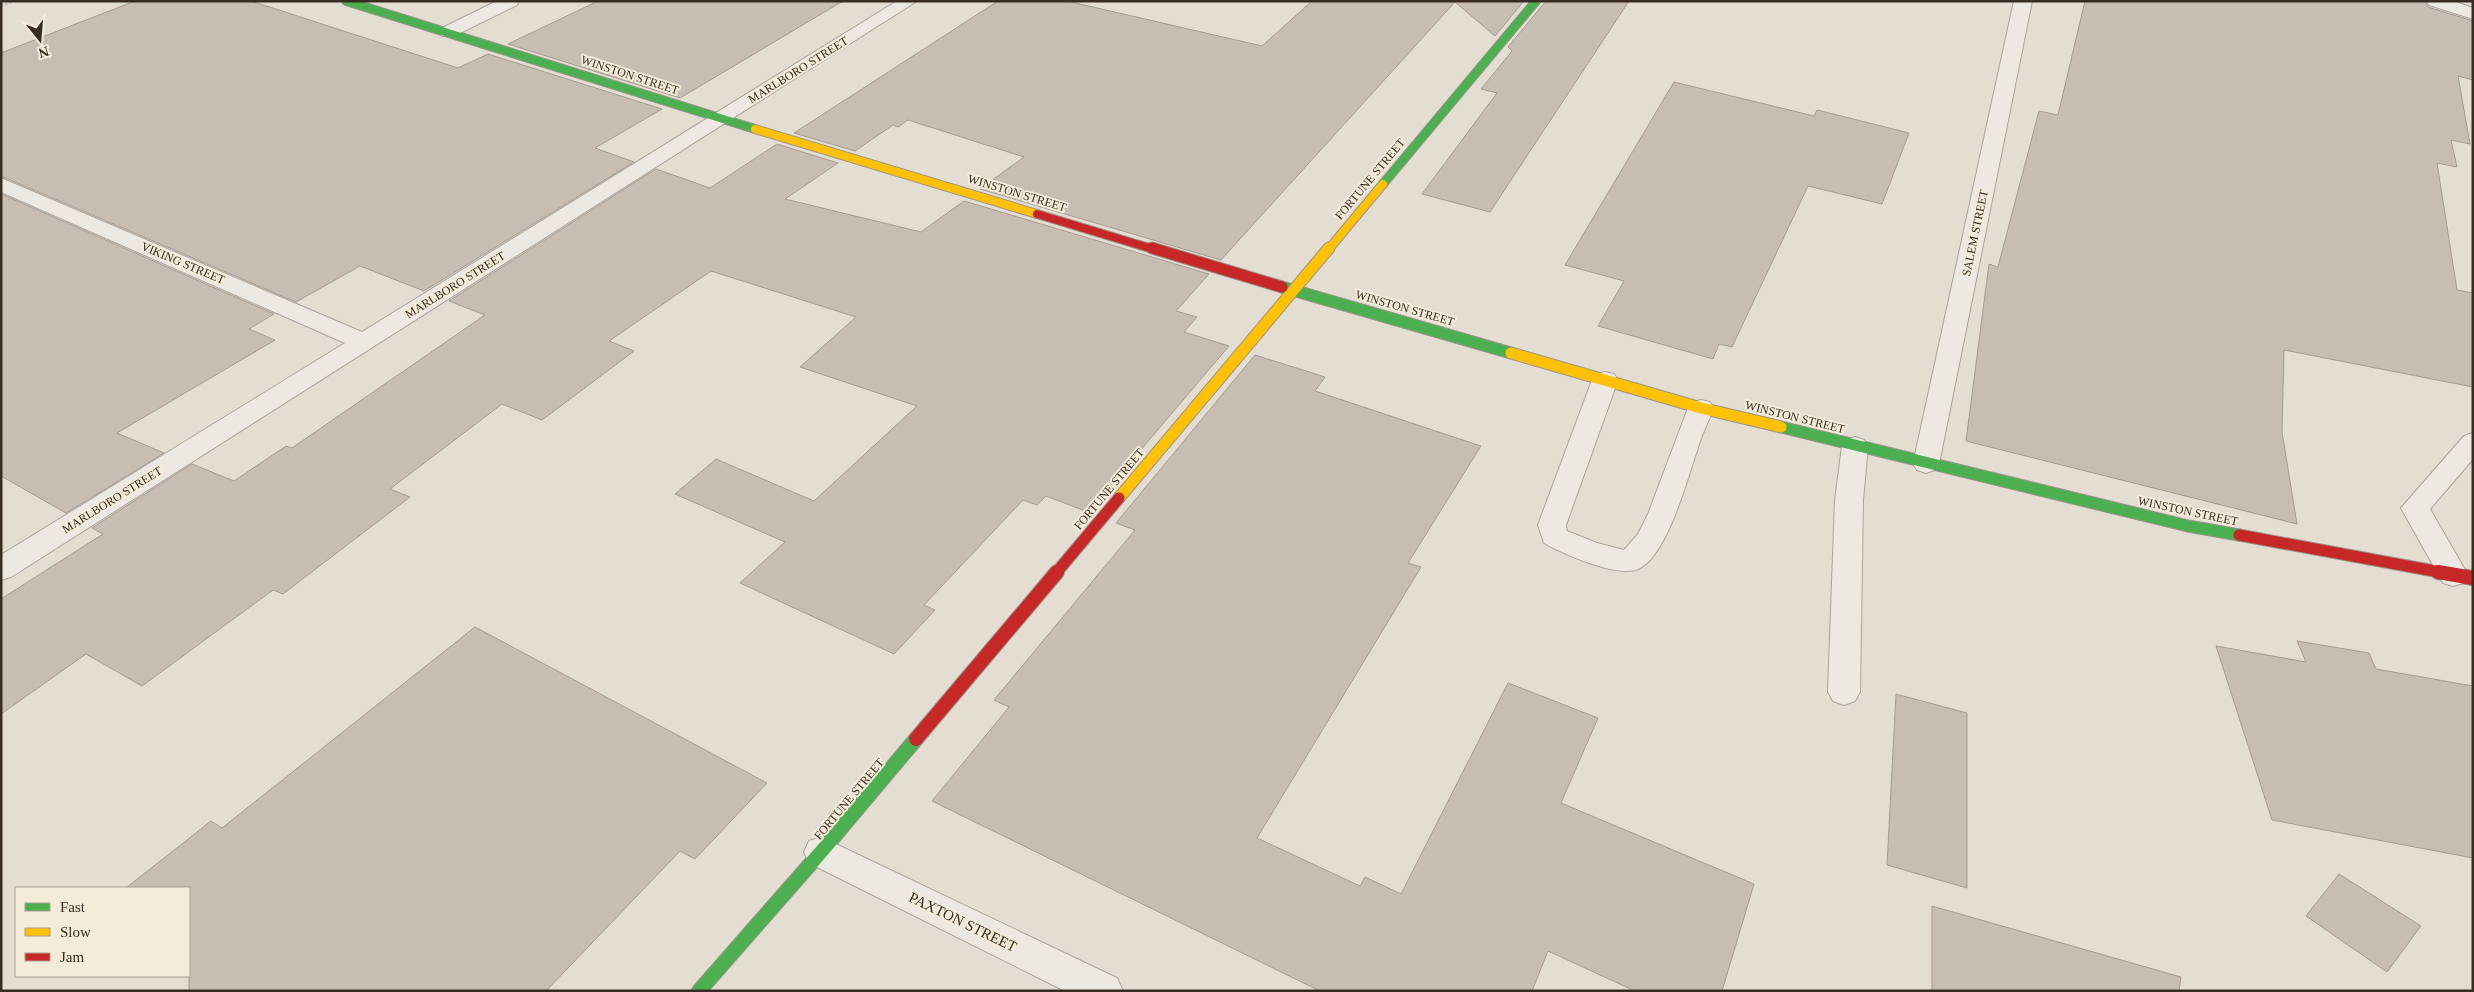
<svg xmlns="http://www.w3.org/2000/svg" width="2474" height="992" font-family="Georgia,serif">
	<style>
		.building { fill: #c8bdb2; stroke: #a59a91 }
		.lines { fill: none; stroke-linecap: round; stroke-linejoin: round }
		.lane-casing { stroke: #aaa39a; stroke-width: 2 }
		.street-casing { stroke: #aaa39a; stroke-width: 2 }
		.fast-far2-casing { stroke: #99938a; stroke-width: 10 }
		.fast-far1-casing { stroke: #99938a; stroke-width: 13 }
		.fast-casing { stroke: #99938a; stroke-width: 16 }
		.slow-far1-casing { stroke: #99938a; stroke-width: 10 }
		.slow-casing { stroke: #99938a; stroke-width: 13 }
		.jam-far2-casing { stroke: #99938a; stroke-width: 10 }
		.jam-far1-casing { stroke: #99938a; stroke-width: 13 }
		.jam-casing { stroke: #99938a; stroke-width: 16 }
		.path { stroke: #c5c0b9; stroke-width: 2.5; stroke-dasharray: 2.5 2; stroke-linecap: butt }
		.lane { fill: #ede9e2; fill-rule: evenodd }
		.street { fill: #ede9e2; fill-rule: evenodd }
		.fast-far2 { stroke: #4caf50; stroke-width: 8 }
		.fast-far1 { stroke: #4caf50; stroke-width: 11 }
		.fast { stroke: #4caf50; stroke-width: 14 }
		.slow-far1 { stroke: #ffc107; stroke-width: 8 }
		.slow { stroke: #ffc107; stroke-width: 11 }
		.jam-far2 { stroke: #c62828; stroke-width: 8 }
		.jam-far1 { stroke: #c62828; stroke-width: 11 }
		.jam { stroke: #c62828; stroke-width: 14 }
		.labels { text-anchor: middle; stroke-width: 4; stroke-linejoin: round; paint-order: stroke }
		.street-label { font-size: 12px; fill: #392c22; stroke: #f4ebd9 }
		.near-street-label { font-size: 15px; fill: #392c22; stroke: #f4ebd9 }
	</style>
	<rect width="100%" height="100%" fill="#e4ded2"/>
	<g class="building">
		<path d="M135,1H251L458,68L488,54L662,109L595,148L634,162L424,291L360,266L296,302L1,176V53Z"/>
		<path d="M598,1H843L680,98L508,44Z"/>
		<path d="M998,1H1067L1262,46L1312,1H1524L1495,36L1455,2L1221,260L980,189L1024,157L908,120L898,127L893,125L855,151L794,133Z"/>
		<path d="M1546,1H1629L1490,212L1422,194L1497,93L1481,89L1512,51L1508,47Z"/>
		<path d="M2085,1H2425L2428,7L2473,21V80L2458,76L2470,144L2451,140L2457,167L2437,163L2457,290L2473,293V387L2284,350L2282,432L2297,524L1966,441L1989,264L1998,267L2039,111L2058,115Z"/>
		<path d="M1674,82L1814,116L1817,110L1909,133L1882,204L1808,186L1732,347L1719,344L1713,359L1598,326L1624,281L1565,265Z"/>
		<path d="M777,144L838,163L785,199L921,232L964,201L1209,274L1176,311L1197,317L1184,332L1229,346L1088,512L1046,496L1037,505L1023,500L924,605L935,610L894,654L740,583L785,542L675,494L716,459L814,501L917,406L800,367L856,317L711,271L609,341L634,351L542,420L502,404L390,489L410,497L283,594L273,590L142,686L86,654L1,714V599L103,534L92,528L192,464L234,481L286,446L292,448L485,315L449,301L656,169L710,188Z"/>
		<path d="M1,194L274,314L249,329L275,340L117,433L164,453L66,513L1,476Z"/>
		<path d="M1255,355L1325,377L1315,391L1481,446L1408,563L1421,567L1257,838L1360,886L1365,877L1401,894L1508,683L1598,718L1561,803L1754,884L1722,991H1635L1548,951L1532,991H1320L932,801L1009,707L994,700L1135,530L1116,523Z"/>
		<path d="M475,627L767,783L695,859L680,851L546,991H189V888H126L211,821L222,828Z"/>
		<path d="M2297,641L2369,653L2376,669L2473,686V858L2272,820L2216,646L2306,662Z"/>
		<path d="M1896,694L1967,713V888L1887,865Z"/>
		<path d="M2339,874L2421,926L2387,972L2306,916Z"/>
		<path d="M1932,906L2181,977L2179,991H1932Z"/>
	</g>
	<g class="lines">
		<g class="lane-casing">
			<g id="lane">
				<path d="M1605,372L1614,374L1618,380L1566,525L1567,531L1597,543L1624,550L1638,534L1648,514L1688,408L1692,402L1701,400L1710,402L1714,408C1708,422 1701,436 1697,451C1687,479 1667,557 1638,569C1618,578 1563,554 1544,543L1538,525L1592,380L1596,374Z"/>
				<path d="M2473,433V459L2430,509L2468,575L2463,583L2453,586L2443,583L2401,508L2464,436Z"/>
				<path d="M1855,437L1864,440L1868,446L1863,500L1860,692L1855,701L1844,705L1833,701L1828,692L1835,500L1842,446L1846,440Z"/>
			</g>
		</g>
		<g class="street-casing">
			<g id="street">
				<path d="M497,1H519L517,5L454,36H442L439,32L442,28Z"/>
				<path d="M897,1H917L11,577L1,580V555L345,343L1,192V178L362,332Z"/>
				<path d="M2014,1H2032L1939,464L1935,470L1926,473L1917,470L1913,464Z"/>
				<path d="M2427,1H2453L2473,8V19L2429,5Z"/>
				<path d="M821,837L1117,978L1123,991H1065L809,863L804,852L809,841Z"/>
			</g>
		</g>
		<g class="fast-far2-casing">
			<g id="fast-far2">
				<path d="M346,1L755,129"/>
				<path d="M1383,184L1536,1"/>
			</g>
		</g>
		<g class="fast-far1-casing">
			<g id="fast-far1">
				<path d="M1282,287L1511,353"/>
				<path d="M1781,427L2188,526L2239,535"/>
			</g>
		</g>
		<g class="fast-casing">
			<path id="fast" d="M699,991L821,852L916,739"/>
		</g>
		<g class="slow-far1-casing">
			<g id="slow-far1">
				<path d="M755,129L1037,214"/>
				<path d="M1328,250L1383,184"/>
			</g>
		</g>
		<g class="slow-casing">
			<g id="slow">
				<path d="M1511,353L1701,408L1781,427"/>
				<path d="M1119,498L1329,248"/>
			</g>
		</g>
		<g class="jam-far2-casing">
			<path id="jam-far2" d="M1037,214L1156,250"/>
		</g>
		<g class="jam-far1-casing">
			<g id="jam-far1">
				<path d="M1152,248L1282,287"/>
				<path d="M2239,535L2445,573"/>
				<path d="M1056,573L1119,498"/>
			</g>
		</g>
		<g class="jam-casing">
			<g id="jam">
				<path d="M2438,572L2473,578"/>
				<path d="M916,739L1057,572"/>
			</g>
		</g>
		<path class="path" d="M1,6L14,1"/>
		<use href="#lane" class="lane"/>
		<use href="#street" class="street"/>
		<use href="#fast-far2" class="fast-far2"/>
		<use href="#fast-far1" class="fast-far1"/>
		<use href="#fast" class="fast"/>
		<use href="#slow-far1" class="slow-far1"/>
		<use href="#slow" class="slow"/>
		<use href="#jam-far2" class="jam-far2"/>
		<use href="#jam-far1" class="jam-far1"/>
		<use href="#jam" class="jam"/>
	</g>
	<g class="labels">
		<g class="street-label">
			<text transform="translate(798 70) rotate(-32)" y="4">MARLBORO STREET</text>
			<text transform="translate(630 75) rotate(18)" y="4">WINSTON STREET</text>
			<text transform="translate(1370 179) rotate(-50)" y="4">FORTUNE STREET</text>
			<text transform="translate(1017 193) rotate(17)" y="4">WINSTON STREET</text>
			<text transform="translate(1975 233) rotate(-78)" y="4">SALEM STREET</text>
			<text transform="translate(183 263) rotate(23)" y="4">VIKING STREET</text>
			<text transform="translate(455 285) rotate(-32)" y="4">MARLBORO STREET</text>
			<text transform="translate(1405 308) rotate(16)" y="4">WINSTON STREET</text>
			<text transform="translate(1795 417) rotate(14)" y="4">WINSTON STREET</text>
			<text transform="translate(1109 489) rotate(-50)" y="4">FORTUNE STREET</text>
			<text transform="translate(112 500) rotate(-32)" y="4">MARLBORO STREET</text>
			<text transform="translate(2188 511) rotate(12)" y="4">WINSTON STREET</text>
			<text transform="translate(849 799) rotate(-50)" y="4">FORTUNE STREET</text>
		</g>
		<g class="near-street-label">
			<text transform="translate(963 922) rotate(26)" y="5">PAXTON STREET</text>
		</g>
	</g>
	<rect width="2474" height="992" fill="none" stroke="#392c22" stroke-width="5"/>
	<rect x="15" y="887" width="175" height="90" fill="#f4ebd9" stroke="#a99f90"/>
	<rect x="25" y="903" width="25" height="8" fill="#4caf50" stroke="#a99f90"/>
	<text x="60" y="912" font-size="15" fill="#392c22">Fast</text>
	<rect x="25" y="928" width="25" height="8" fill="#ffc107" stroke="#a99f90"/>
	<text x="60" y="937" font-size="15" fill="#392c22">Slow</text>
	<rect x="25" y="953" width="25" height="8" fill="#c62828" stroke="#a99f90"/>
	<text x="60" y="962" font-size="15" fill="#392c22">Jam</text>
	<g transform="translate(40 40) rotate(163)" stroke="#f4ebd9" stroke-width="4" paint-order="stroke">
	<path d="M0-4L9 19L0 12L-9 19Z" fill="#392c22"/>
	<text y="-8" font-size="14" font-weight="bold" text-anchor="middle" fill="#392c22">N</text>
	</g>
</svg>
